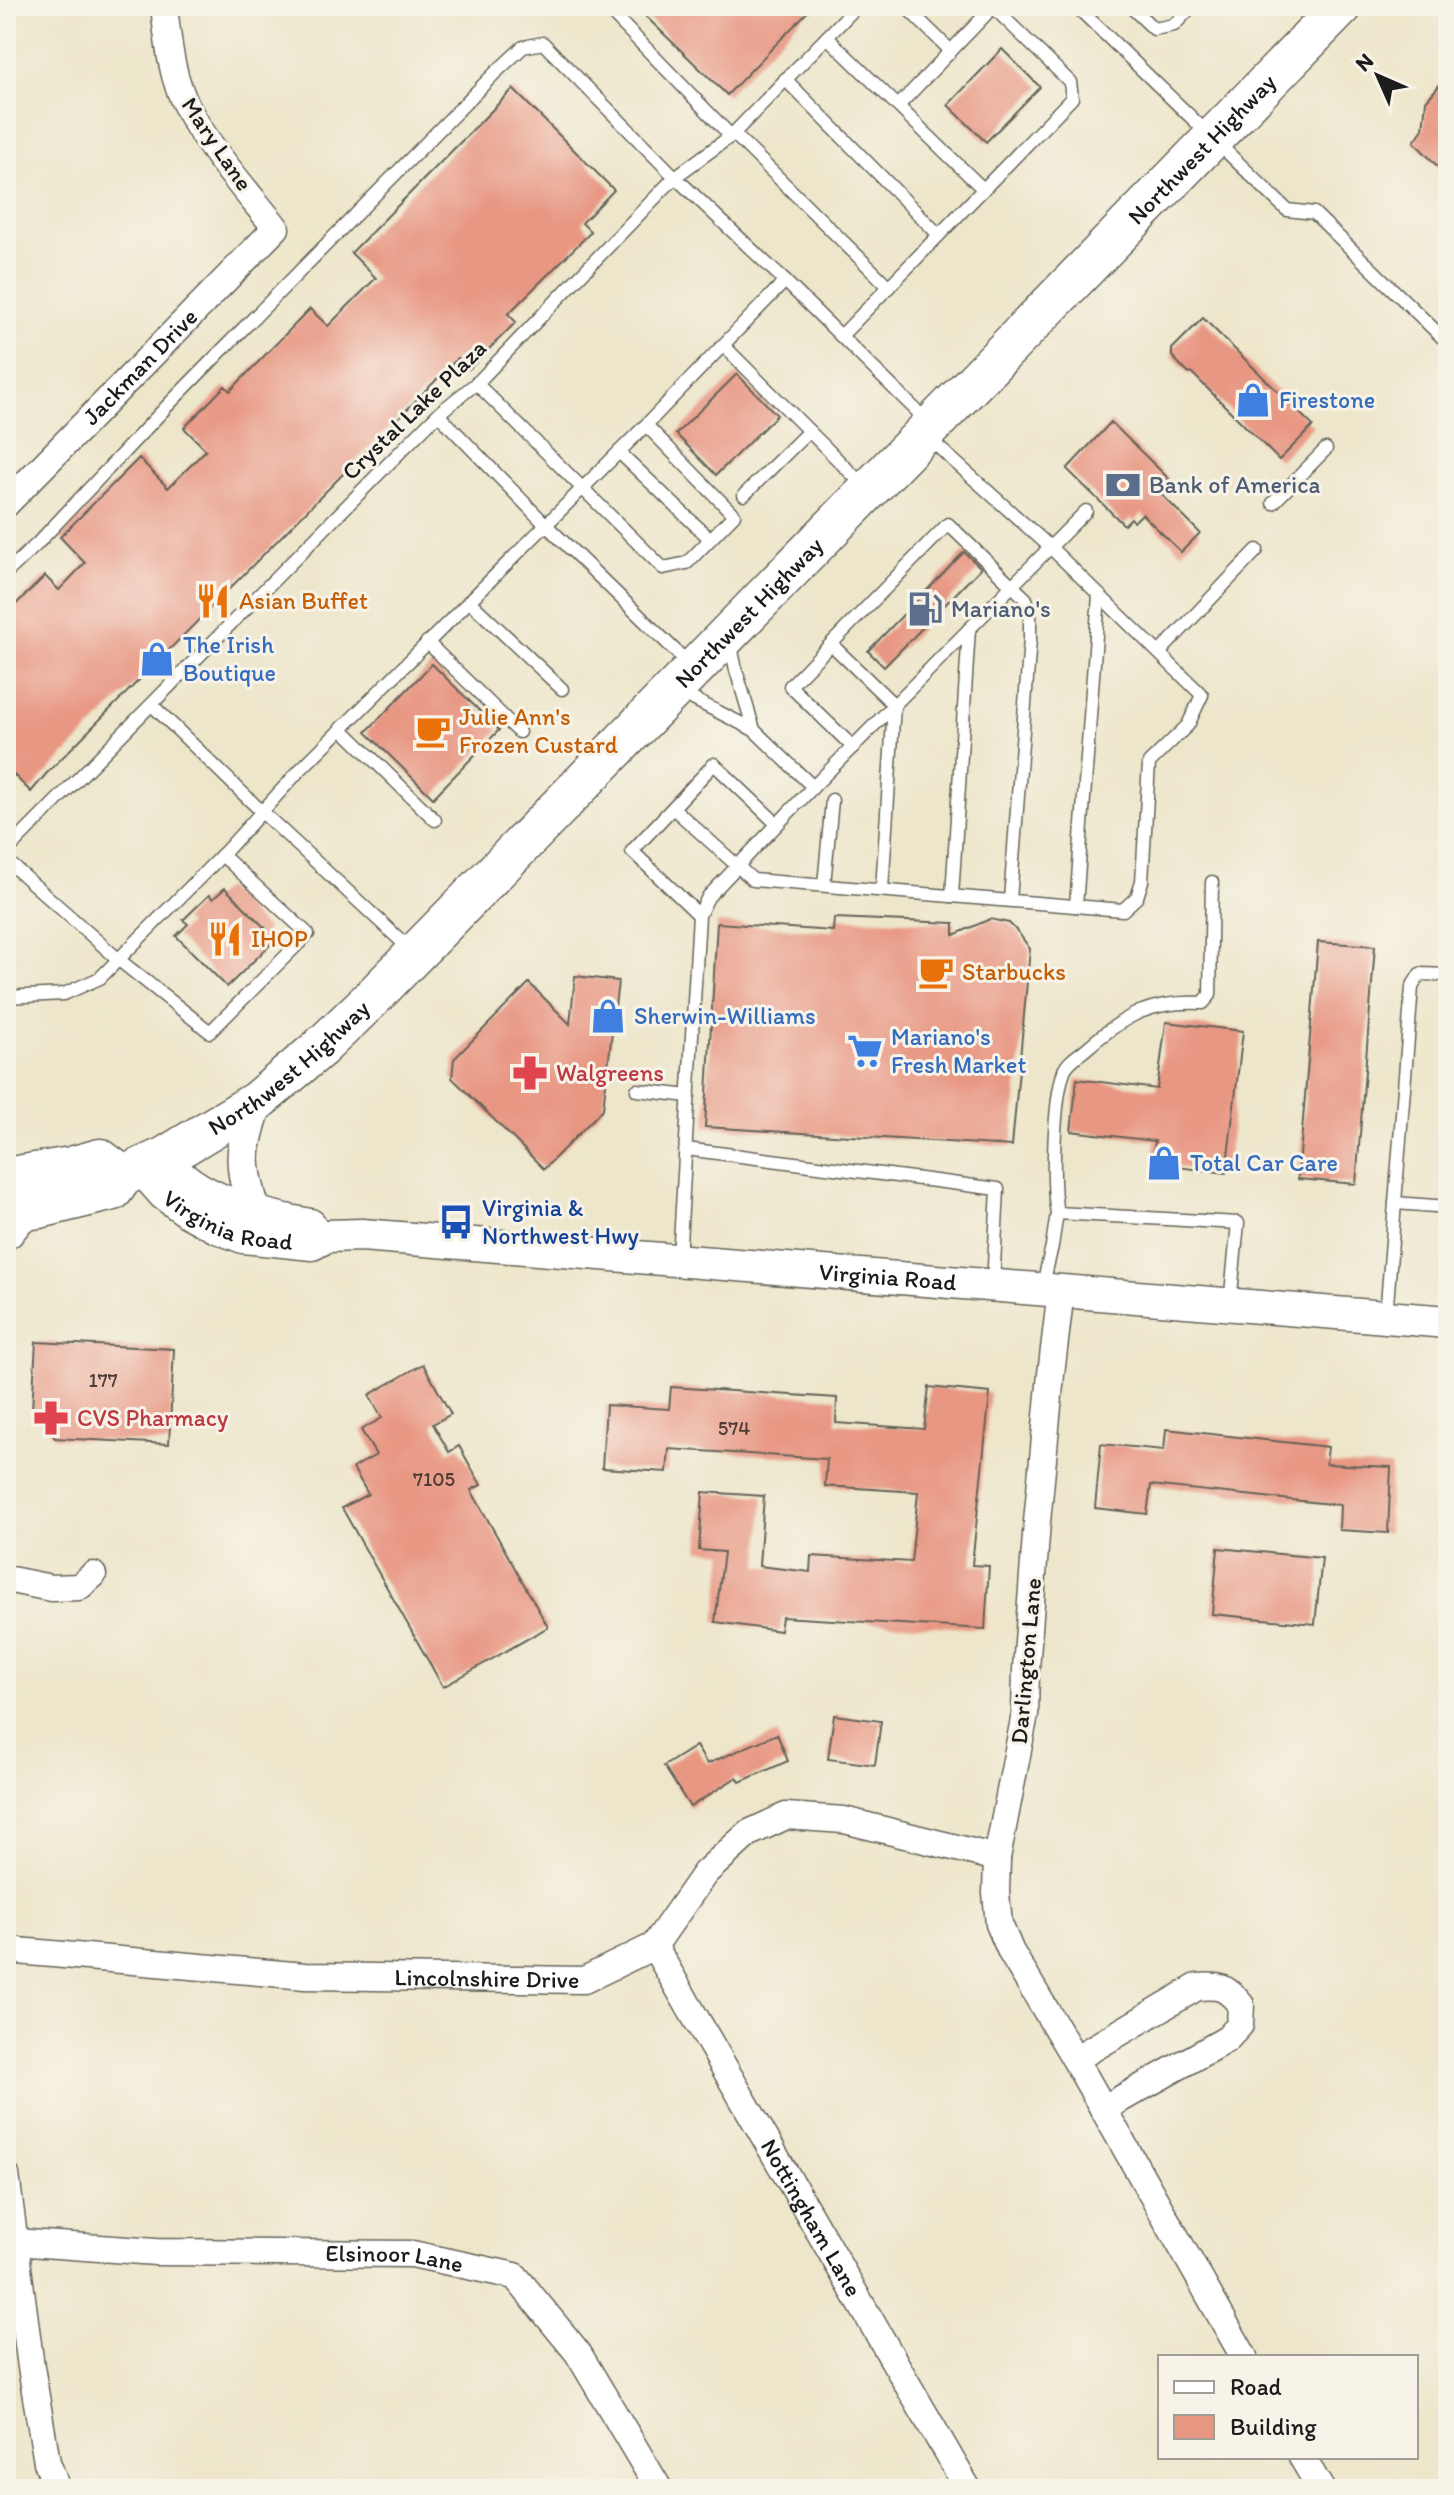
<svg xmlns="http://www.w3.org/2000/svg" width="1454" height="2495" font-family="Itim,sans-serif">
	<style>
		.building { fill: #e89783 }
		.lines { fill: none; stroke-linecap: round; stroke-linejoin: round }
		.service-casing { stroke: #656359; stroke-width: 15 }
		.minor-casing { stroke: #656359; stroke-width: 29 }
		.tertiary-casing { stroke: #656359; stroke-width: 35 }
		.primary-casing { stroke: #656359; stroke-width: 43 }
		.service { stroke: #fff; stroke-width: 12 }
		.minor { stroke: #fff; stroke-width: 26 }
		.tertiary { stroke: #fff; stroke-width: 32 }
		.primary { stroke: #fff; stroke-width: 40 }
		.labels { text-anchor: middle; stroke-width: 6; stroke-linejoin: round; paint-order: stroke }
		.number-label { font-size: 20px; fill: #4f3b36 }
		.street-label { font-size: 24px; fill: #1c1c1c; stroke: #f7f3e8 }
		.shop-label { font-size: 24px; fill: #366cbe; stroke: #f7f3e8; text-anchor: start }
		.service-label { font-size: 24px; fill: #4e5e75; stroke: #f7f3e8; text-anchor: start }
		.food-label { font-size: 24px; fill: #c56008; stroke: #f7f3e8; text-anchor: start }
		.health-label { font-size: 24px; fill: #be3a42; stroke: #f7f3e8; text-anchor: start }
		.transit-label { font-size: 24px; fill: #164399; stroke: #f7f3e8; text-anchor: start }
	</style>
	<rect width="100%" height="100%" fill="#f7f3e8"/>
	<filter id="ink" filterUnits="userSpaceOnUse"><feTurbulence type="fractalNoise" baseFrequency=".0125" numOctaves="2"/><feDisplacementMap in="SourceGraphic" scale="16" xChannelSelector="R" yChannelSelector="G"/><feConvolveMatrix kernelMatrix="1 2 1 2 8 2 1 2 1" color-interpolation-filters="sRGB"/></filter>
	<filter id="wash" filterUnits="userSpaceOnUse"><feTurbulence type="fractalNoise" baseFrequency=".006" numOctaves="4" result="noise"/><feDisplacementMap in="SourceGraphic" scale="32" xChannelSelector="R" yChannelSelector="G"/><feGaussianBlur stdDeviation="1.8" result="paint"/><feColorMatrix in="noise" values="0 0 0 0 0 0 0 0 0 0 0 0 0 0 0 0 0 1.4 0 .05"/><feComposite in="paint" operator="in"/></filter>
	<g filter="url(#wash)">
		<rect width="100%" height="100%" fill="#ede6ca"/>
		<g id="blocks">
			<g class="building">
				<path d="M635,6H813L727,95Z"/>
				<path d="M1002,49L1040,87L986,142L948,105Z"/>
				<path d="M1448,75V177L1414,142L1423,129L1426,101Z"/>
				<path d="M513,89L614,190L582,223L591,232L508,314L516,322L469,369L458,358L46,774L31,792L6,767V614L45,576L59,590L85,563L60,537L139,458L168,488L206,450L184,428L225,386L230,391L310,309L328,326L376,278L351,253Z"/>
				<path d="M1203,318L1313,426L1279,460L1193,374L1188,373L1172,356V349Z"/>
				<path d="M737,374L777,415L716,475L676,434Z"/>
				<path d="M1111,422L1169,479L1159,490L1161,494L1200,533L1181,552L1142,514L1134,522L1131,518L1124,525L1067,469Z"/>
				<path d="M964,552L981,568L884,667L868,651Z"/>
				<path d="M432,664L499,730L433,798L366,732Z"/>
				<path d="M225,888L267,930L264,933L273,942L227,987L176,936L188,924L183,920L209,895L213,899Z"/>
				<path d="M834,918L954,923V935L990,919L1009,923L1018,932L1030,949L1012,1146L705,1127L717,923L833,931Z"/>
				<path d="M1318,942L1375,946L1356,1184L1298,1179Z"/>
				<path d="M575,976L618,981L603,1109L544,1169L452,1078L454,1059L529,983L570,1024Z"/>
				<path d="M1166,1022L1243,1031L1226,1173L1152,1164L1155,1141L1071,1131L1077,1079L1157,1089Z"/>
				<path d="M36,1342L174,1349L169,1444L55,1438L32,1410Z"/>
				<path d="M423,1364L451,1414L433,1424L449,1452L459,1446L481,1485L471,1490L548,1627L443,1687L342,1508L368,1494L353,1468L376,1455L361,1430L382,1418L369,1395Z"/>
				<path d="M671,1387L837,1398L836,1423L924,1429L929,1387L990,1393L972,1565L989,1566L985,1629L782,1617L780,1631L715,1622L724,1552L699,1550L703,1492L764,1496L759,1566L810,1572L811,1556L911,1562L918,1492L825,1486L827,1459L669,1449L667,1472L602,1468L606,1405L669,1409Z"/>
				<path d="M1166,1429L1328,1447L1326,1464L1391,1467L1388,1533L1339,1530L1340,1505L1151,1485L1147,1514L1095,1508L1101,1444L1164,1450Z"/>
				<path d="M1218,1548L1322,1558L1315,1624L1212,1614Z"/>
				<path d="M834,1715L881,1721L875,1765L828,1759Z"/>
				<path d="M777,1734L788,1761L740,1782L737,1777L690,1807L664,1766L696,1746L707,1764Z"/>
			</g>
		</g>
	</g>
	<g filter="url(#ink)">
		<use href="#blocks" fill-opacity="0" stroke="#656359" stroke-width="2"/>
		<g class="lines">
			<g class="service-casing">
				<g id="service">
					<path d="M605,6L731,136"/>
					<path d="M905,6L951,51"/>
					<path d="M1076,6L1287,210L1314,213L1448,343"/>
					<path d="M1130,6L1154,29L1174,25L1192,6"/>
					<path d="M827,37L983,189"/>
					<path d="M785,79L939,235"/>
					<path d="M898,106L993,7"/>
					<path d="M733,133L889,287"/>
					<path d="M841,336L1072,98L1070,82L992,6"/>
					<path d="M723,345L865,487"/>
					<path d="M476,383L663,568L687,563L734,515L646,425"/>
					<path d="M438,414L546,525L691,666"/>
					<path d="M619,452L710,539"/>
					<path d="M744,495L809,431"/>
					<path d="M1273,503L1326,449"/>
					<path d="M6,573L37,544L171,402L495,73L523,47L543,43L675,177L785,281L927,421"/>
					<path d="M469,601L562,689"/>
					<path d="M730,641L736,670L754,730"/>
					<path d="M427,642L519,732"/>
					<path d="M831,644L894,705L882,890"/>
					<path d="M1159,653L1257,550"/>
					<path d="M679,692L754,730L813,787L708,897L699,915L679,1260"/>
					<path d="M152,705L262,812L411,950"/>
					<path d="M341,728L435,820"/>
					<path d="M853,747L790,686L948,524L1026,599L1030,612V639L1010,900"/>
					<path d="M813,787L1086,511"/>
					<path d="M673,808L753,880L1123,910L1137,897L1142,881L1149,763L1188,725L1202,695L1050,547L926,436"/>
					<path d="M6,852L401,451L438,414L479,381L675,177L731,136L857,6"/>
					<path d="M6,860L119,960L210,1032L308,934L222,855"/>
					<path d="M824,885L832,800"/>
					<path d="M952,896L969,629"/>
					<path d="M1076,906L1099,595"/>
					<path d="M699,915L632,851L714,764L777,824"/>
					<path d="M6,997L64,994L100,978L226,851L299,771L646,425L785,281"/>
					<path d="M637,1090L689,1096"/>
					<path d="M686,1149L998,1189L993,1285"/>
					<path d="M1395,1203L1448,1207"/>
					<path d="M1057,1213C1051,1182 1054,1100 1064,1071C1067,1062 1079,1055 1086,1049C1125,1015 1151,1000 1203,1003L1210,995L1212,882"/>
					<path d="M6,1245L15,1239L31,1219"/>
					<path d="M1042,1289L1052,1246L1057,1213L1238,1223L1230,1304"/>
					<path d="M1386,1317L1412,987L1420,974L1448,975"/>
				</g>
			</g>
			<g class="minor-casing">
				<g id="minor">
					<path id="s1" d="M6,504L276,228C248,193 208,148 188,109C171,77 168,41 164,6"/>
					<path d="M1061,1291L1051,1374L1037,1522L1026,1669L1025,1714L997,1858L996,1893L999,1924L1011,1952L1075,2059L1244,2357"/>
					<path d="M6,1579L51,1588L79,1587L93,1575"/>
					<path id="s2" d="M654,1946L968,2489"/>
					<path id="s3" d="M6,1950L305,1976L584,1980L654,1946L705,1873L749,1833L786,1816L844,1820L997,1858"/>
					<path d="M1075,2059L1197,1987C1221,1985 1226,1987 1241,2005L1240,2025L1227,2039L1103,2109"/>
					<path d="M6,2175L31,2367L47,2462L57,2489"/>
					<path id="s4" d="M15,2242L156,2252L412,2254L515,2276L578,2353L659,2489"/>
					<path d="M1302,2457L1321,2489"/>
				</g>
			</g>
			<g class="tertiary-casing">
				<g id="tertiary">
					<path d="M165,1157C189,1198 265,1217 310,1225"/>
					<path id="s5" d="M141,1168L164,1194L189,1212L217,1227L243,1237L312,1244L327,1236L362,1235L1448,1322"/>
					<path d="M255,1213C239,1163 240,1151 257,1101"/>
				</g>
			</g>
			<g class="primary-casing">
				<g id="primary">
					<path d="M6,1178L71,1167L100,1159L123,1176"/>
					<path id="s6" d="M6,1213L39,1208L113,1190L123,1176L165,1157L257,1101L320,1048L370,1000L1342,6"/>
				</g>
			</g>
			<use href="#service" class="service"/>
			<use href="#minor" class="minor"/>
			<use href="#tertiary" class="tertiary"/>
			<use href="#primary" class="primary"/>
		</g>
	</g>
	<defs>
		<g id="shop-bare" transform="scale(2.76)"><path d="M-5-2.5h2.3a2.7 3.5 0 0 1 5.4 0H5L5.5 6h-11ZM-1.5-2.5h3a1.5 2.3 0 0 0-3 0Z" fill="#3f7fe0" stroke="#f7f3e8" stroke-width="2.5" paint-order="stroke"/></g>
		<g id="bank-bare" transform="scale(2.76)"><path d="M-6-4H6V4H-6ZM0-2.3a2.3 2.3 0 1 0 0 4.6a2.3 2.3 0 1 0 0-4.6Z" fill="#5c6f8a" stroke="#f7f3e8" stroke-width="2.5" paint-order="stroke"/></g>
		<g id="restaurant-bare" transform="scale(2.76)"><path d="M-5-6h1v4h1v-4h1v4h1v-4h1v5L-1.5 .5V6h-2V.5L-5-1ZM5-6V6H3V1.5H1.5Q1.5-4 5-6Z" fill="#e8710a" stroke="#f7f3e8" stroke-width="2.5" paint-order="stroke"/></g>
		<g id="fuel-bare" transform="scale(2.76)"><path d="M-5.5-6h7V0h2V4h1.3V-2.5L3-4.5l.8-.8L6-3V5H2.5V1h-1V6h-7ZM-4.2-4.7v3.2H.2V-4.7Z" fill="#5c6f8a" stroke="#f7f3e8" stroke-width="2.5" paint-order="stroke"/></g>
		<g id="cafe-bare" transform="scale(2.76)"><path d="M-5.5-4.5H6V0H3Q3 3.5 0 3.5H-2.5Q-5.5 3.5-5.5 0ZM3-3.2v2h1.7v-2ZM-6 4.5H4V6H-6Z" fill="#e8710a" stroke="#f7f3e8" stroke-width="2.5" paint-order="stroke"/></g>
		<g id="supermarket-bare" transform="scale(2.76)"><path d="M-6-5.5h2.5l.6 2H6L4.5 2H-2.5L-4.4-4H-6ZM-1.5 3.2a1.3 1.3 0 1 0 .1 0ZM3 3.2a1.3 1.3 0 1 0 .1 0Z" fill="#3f7fe0" stroke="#f7f3e8" stroke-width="2.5" paint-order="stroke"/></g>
		<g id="pharmacy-bare" transform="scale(2.76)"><path d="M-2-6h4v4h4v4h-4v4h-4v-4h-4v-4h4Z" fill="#e0444e" stroke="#f7f3e8" stroke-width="2.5" paint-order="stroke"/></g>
		<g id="bus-bare" transform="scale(2.76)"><path d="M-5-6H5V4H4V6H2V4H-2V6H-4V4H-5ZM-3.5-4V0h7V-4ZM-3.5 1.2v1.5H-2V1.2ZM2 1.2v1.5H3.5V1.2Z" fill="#1a4fb4" stroke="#f7f3e8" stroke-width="2.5" paint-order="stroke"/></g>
	</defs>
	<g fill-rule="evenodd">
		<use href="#shop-bare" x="1253" y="400"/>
		<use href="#bank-bare" x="1123" y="485"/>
		<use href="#restaurant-bare" x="213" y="601"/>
		<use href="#fuel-bare" x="925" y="609"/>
		<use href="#shop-bare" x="157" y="659"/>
		<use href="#cafe-bare" x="433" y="731"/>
		<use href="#restaurant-bare" x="225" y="939"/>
		<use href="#cafe-bare" x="936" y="972"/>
		<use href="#shop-bare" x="608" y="1016"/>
		<use href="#supermarket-bare" x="865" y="1051"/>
		<use href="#pharmacy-bare" x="530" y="1073"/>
		<use href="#shop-bare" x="1164" y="1163"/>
		<use href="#bus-bare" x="456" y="1222"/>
		<use href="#pharmacy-bare" x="51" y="1418"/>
	</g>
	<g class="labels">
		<g class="number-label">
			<text x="103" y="1387">177</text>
			<text x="734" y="1435">574</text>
			<text x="434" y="1486">7105</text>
		</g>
		<g class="street-label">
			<text transform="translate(217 144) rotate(56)" y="8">Mary Lane</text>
			<text dy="8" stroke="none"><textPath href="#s6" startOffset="1622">Northwest Highway</textPath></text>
			<text dy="8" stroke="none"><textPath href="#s1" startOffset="192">Jackman Drive</textPath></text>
			<text transform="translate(414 410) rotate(-44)" y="8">Crystal Lake Plaza</text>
			<text dy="8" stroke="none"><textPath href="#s6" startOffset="974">Northwest Highway</textPath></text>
			<text dy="8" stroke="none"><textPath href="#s6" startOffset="326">Northwest Highway</textPath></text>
			<text dy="8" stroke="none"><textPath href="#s5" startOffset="106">Virginia Road</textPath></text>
			<text dy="8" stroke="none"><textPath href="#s5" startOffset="774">Virginia Road</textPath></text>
			<text transform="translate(1026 1661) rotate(-85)" y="8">Darlington Lane</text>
			<text dy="8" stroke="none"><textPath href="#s3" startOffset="482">Lincolnshire Drive</textPath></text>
			<text dy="8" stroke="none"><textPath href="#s2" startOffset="314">Nottingham Lane</textPath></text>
			<text dy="8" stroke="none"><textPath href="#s4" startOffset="380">Elsinoor Lane</textPath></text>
		</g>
		<g class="shop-label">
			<text x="1279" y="408">Firestone</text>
			<text x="183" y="653">The Irish<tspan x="183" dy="28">Boutique</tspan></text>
			<text x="634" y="1024">Sherwin-Williams</text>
			<text x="891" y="1045">Mariano's<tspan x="891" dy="28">Fresh Market</tspan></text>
			<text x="1190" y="1171">Total Car Care</text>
		</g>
		<g class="service-label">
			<text x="1149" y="493">Bank of America</text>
			<text x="951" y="617">Mariano's</text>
		</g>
		<g class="food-label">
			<text x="239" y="609">Asian Buffet</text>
			<text x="459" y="725">Julie Ann's<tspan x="459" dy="28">Frozen Custard</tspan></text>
			<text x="251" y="947">IHOP</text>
			<text x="962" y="980">Starbucks</text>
		</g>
		<g class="health-label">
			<text x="556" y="1081">Walgreens</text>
			<text x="77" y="1426">CVS Pharmacy</text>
		</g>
		<g class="transit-label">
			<text x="482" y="1216">Virginia &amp;<tspan x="482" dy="28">Northwest Hwy</tspan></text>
		</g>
	</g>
	<rect width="1454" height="2495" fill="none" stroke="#f7f3e8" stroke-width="32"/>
	<rect x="1158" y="2355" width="260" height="104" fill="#f7f3e8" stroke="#9f9d96" stroke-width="2"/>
	<rect x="1174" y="2381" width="40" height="12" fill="#ffffff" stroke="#9f9d96" stroke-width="2"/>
	<text x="1230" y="2395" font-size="24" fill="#1c1c1c">Road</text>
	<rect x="1174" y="2415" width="40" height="24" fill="#e89783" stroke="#9f9d96" stroke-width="2"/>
	<text x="1230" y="2435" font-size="24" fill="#1c1c1c">Building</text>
	<g transform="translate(1378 76) rotate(315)" stroke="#f7f3e8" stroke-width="6" paint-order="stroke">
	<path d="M0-6L14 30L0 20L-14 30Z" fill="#1c1c1c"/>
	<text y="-12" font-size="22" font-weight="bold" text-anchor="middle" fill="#1c1c1c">N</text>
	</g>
</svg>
